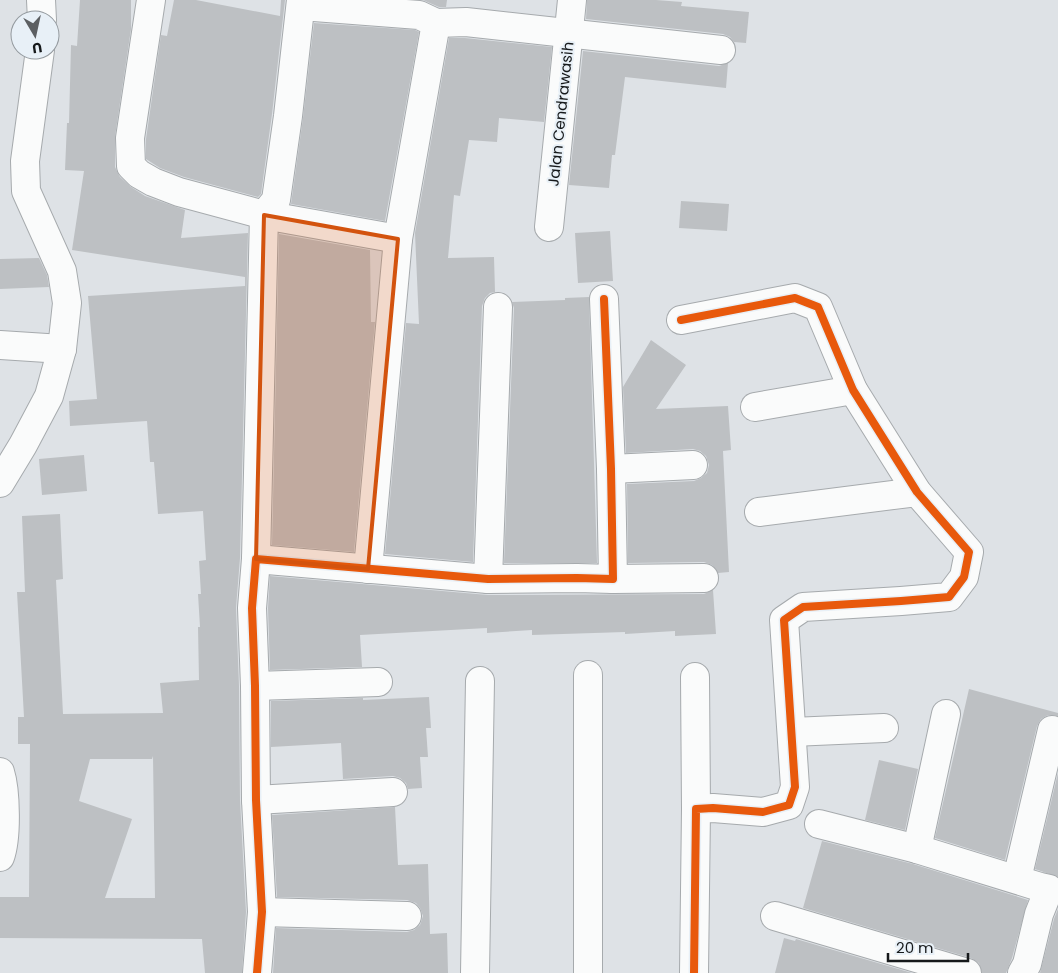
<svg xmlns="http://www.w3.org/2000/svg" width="1058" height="973" font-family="Poppins,sans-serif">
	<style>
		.building { fill: #bdc0c3; fill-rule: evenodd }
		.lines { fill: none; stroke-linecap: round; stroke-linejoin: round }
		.minor-casing { stroke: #a6aaad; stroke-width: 30 }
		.minor { stroke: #fafbfb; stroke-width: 28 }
		.cycleway-casing { stroke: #e8f0f7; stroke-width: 11 }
		.cycleway { stroke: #e8590c; stroke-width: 8 }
		.marked { fill: #d3530e; fill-opacity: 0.2; stroke: #d3530e; stroke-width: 4; stroke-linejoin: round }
		.labels { text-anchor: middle; stroke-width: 4; stroke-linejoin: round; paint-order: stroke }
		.street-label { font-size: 15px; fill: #16191b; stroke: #e8f0f7 }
	</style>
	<rect width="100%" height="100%" fill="#dee2e6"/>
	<g class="building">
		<path d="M80,0H131V29L115,136V167L120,177L131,187L145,196L185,210L181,238L248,233L240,558L236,608L239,686L240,800L246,912L242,973H205L202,939L0,938V897H29L30,744H18V717H24L17,592H25L22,516L60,514L63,579L56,580L63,714L163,713L160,683L199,680L198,627H200L198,594H201L199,561L206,560L203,511L158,514L154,462H150L147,421L70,426L69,401L97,399L88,296L245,286V277L72,250L84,171L65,170L67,123H69L71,45L77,46ZM153,756L155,898H105L132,819L79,801L90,759H152Z"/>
		<path d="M174,0H196L280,16L281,0H285L272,114L261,194L258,197L184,177L160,168L146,159V139L161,35L167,36Z"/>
		<path d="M423,0H447L446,7H439Z"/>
		<path d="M587,0H656L682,2L681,6L749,12L746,43L734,42L730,37L723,34L586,19Z"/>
		<path d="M314,23L415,30L419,32L385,221L291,204L303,118Z"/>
		<path d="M449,38H465L552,47L544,122L499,118L497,142L469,140L460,196L454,195L448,258L494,257L495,292L490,293L485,298L482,306L473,562L385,554L406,323L419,324L415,233Z"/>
		<path d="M583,51L719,66L728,63L726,88L625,77L615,155H612L609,188L569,185Z"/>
		<path d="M681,201L729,204L727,231L679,228Z"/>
		<path d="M610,231L613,281L578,283L575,233Z"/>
		<path d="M279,234L370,250L371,322H375L354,552L272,545Z"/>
		<path d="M39,258L47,275L49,287L0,289V259Z"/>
		<path d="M589,297L597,563H504L514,308L512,302L565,300V298Z"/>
		<path d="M651,340L686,365L656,409L728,406L731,450L723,451L729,572L718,573L712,565L704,562L628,563L627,484L694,481L701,478L707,473L709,465L706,456L700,451L693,449L626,453L623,387Z"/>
		<path d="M84,455L87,491L42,495L39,459Z"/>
		<path d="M270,576L488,595L704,594L713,590L716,634L675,636V631L625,634V632L532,635V630L487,633V628L360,635L362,667L270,670L268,608Z"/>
		<path d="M969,689L1058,713V716L1048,715L1041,719L1037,726L1005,860L935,838Z"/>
		<path d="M429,697L431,728H426L428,757H420L422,788L408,789L406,783L400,778L393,776L343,779L341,743L271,747V701L363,698V700Z"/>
		<path d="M879,760L918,769L905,830L865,820Z"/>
		<path d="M1058,773V877L1035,869Z"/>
		<path d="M395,807L398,865L428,864L430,934L447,933L448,973H273L276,928L407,932L414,930L420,925L423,916L420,908L416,903L407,900L277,897L272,815Z"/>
		<path d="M822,841L913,864L1028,900L1012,958L1006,973H982L979,963L971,958L803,908Z"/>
		<path d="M1058,909V973H1040L1054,919Z"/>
		<path d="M784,938L795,941L796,939L912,973H775Z"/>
	</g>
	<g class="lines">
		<g class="minor-casing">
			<g id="minor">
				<path d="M41,0L42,20"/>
				<path d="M151,0L130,138L131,166L139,174L153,182L179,192L264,215L398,239"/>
				<path d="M301,6L419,15L436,23L398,239L368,569"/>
				<path d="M436,23L466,22L721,50"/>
				<path d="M549,227L572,0"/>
				<path d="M681,320L795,298L818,307L853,390L917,492L969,552L964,577L949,597L901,601L803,607L784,620L795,787L789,805L763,812L713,808L696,809L694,973"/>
				<path d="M0,345L62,349"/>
				<path d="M755,407L853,390"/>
				<path d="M611,469L693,465"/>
				<path d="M0,483L23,445L49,396L62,349L67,303L62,271L26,191L25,161L40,50"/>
				<path d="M759,512L917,492"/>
				<path d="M256,559L264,215L276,200L288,116L301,0"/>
				<path d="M488,579L498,307"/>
				<path d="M613,579L704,578"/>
				<path d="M588,675V973"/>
				<path d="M695,677L696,809"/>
				<path d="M255,686L378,682"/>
				<path d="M792,732L884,728"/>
				<path d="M0,772C6,791 7,838 0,857"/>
				<path d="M256,800L393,792"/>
				<path d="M819,824L917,849L1040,887L1049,889L1039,914L1027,964L1022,973"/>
				<path d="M917,849L946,714"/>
				<path d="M1017,879L1052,730"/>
				<path d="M262,912L407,916"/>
				<path d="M775,916L967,973"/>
				<path d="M257,973L262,912L256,800L255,686L252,608L256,559L488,579L577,578L613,579L611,469L604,299"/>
				<path d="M475,973L480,681"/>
			</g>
		</g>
		<use href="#minor" class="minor"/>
		<g class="cycleway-casing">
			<g id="cycleway">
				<path d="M681,320L795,298L818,307L853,390L917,492L969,552L964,577L949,597L901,601L803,607L784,620L795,787L789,805L763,812L713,808L696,809L694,973"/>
				<path d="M257,973L262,912L256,800L255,686L252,608L256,559L488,579L577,578L613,579L611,469L604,299"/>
			</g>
		</g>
		<use href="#cycleway" class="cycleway"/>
	</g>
	<path class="marked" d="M264,215L398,239L368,569L256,559Z"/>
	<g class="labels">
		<g class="street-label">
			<text transform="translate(561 114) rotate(-84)" y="5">Jalan Cendrawasih</text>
		</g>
	</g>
	<g transform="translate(35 35) rotate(171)"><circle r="24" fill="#e8f0f7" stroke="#949a9f"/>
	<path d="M0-4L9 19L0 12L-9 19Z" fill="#5c5f62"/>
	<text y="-8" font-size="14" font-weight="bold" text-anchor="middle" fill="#16191b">U</text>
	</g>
	<path d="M888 953v8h80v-8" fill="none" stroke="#16191b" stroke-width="2.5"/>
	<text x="896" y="953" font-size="15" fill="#16191b" stroke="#e8f0f7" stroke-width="4" paint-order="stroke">20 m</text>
</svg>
